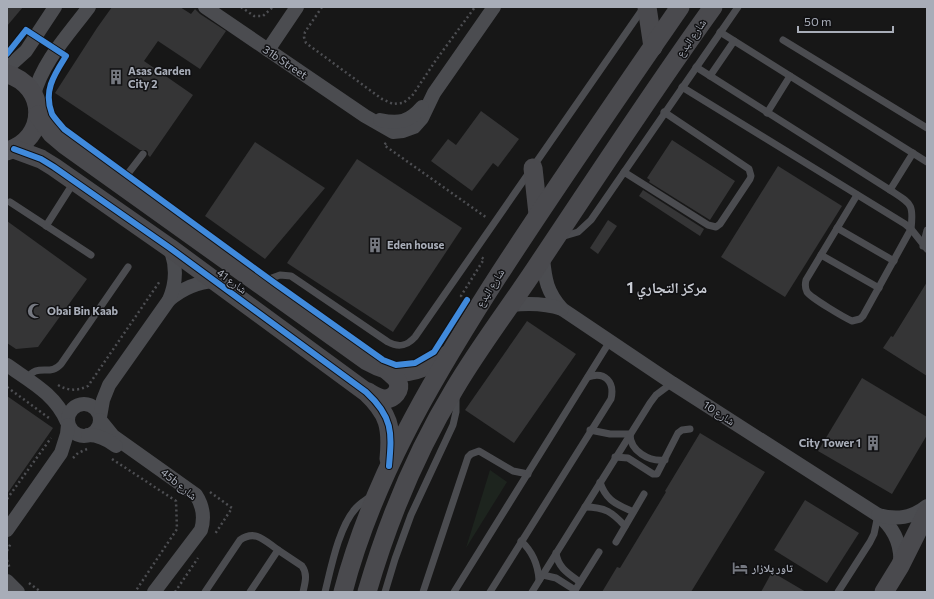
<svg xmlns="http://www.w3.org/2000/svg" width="934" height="599" font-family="Commissioner,'Noto Naskh Arabic',sans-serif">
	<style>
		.green { fill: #1d241e }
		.building { fill: #353536 }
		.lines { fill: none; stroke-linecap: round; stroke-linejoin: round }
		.path { stroke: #4d4e52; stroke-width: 2.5; stroke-dasharray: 2 3; stroke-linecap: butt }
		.lane { stroke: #4b4c50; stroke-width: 7 }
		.street { stroke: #4b4c50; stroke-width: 14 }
		.secondary { stroke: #4a4a4e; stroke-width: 19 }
		.cycleway-casing { stroke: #111113; stroke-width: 8 }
		.cycleway { stroke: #408adc; stroke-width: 6 }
		.labels { text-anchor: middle; stroke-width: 3; stroke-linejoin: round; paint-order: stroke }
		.street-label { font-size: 11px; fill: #a8adb8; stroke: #111113 }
		.poi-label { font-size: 11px; font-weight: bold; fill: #a8adb8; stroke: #111113; text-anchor: start }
		.district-label { font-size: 15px; font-weight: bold; fill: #c9ccd4; stroke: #111113 }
	</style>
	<rect width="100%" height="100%" fill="#171717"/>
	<path class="green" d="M490,470L507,482L466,548Z"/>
	<g class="building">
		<path d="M7,7H23L7,26Z"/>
		<path d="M112,7H180L191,14L195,9L200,14L226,31L200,69L158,41L144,61L193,95L150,157L148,155V152L146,150H140L55,93L97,28Z"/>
		<path d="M481,111L519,139L498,167L493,163L472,191L431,161L448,139L456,145Z"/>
		<path d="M672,140L735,181L710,220L649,182L650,180L647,178Z"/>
		<path d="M255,142L325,188L265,259L205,216Z"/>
		<path d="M357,159L462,228L393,332L287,263Z"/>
		<path d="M778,166L842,206L785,297L721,257Z"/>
		<path d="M643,190L704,229L700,236L639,196Z"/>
		<path d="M608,220L617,226L598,254L590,248Z"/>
		<path d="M7,221L87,279L38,347L16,349L7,343Z"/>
		<path d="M927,282V376L883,348L891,336L893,337Z"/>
		<path d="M527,321L576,354L514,443L465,410Z"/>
		<path d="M862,378L927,417V435L892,494L818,451Z"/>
		<path d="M7,396L53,428L7,494Z"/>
		<path d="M700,433L765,472L729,530L691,592H602L617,567L620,568L666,492L665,491Z"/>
		<path d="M805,500L859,533L827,583L774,550Z"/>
		<path d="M772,572L806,592H761Z"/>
	</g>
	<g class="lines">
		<g class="path">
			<path d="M241,7L254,16H263L273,7"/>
			<path d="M322,7L305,32L304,37L306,43L382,99L393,104L403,103L412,96L436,60L475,7"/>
			<path d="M386,143L384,145L487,218"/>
			<path d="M466,299L461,296L484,259L481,257"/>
			<path d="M58,385C68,391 78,391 88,386L160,281"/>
			<path d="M7,387L49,418"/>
			<path d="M73,458L78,453L87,449"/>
			<path d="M112,459L176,501L177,529L135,592"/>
			<path d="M210,492L232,508L215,534"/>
			<path d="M7,499L51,438"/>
			<path d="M7,551L11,543"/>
			<path d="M7,560L10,569"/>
			<path d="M29,583L41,592"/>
			<path d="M175,592L198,558"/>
		</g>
		<g class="lane">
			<path d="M720,32L927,162"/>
			<path d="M783,40L927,128"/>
			<path d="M696,67L890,190C911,204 914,203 911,229L863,316L860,319L852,321C845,318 811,298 807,292C805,288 805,284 806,280L857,195"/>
			<path d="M710,76L734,41"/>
			<path d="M682,87L905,224L911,229L927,249"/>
			<path d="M767,113L790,76"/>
			<path d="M624,172L708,225L716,227L720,224L750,179L751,176L749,169L664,112"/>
			<path d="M120,184L143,154"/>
			<path d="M890,190L913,153"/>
			<path d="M10,202L91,255"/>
			<path d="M46,226L74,182"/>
			<path d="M837,228L894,261"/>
			<path d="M561,237L578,232L591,220L738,7"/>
			<path d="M923,246L927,230"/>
			<path d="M821,255L879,288"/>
			<path d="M261,282L280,275L291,276L388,342C399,348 407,346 415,337L644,7"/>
			<path d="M27,379C37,362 50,377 61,364L128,267"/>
			<path d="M590,430L610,434H630C630,451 649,462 665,460"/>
			<path d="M615,457L628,458L653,474H657L678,433L682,430L690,429"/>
			<path d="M600,482C606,501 617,504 633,512"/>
			<path d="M585,507C605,507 612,512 625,526"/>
			<path d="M521,541C533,552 538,564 539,580"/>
			<path d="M616,542L644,494"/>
			<path d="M278,550L302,566C308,574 305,583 303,592"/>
			<path d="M556,553C558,568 569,574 580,582"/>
			<path d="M543,575L556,578L575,590"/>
			<path d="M205,592L240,540C256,529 265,541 278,550L250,592"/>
			<path d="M325,592C331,568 339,526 356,508C360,503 366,500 371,496"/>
			<path d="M385,592L395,559L411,515L453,425L456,412V396"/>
			<path d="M423,592L468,457L471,454L479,451L513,471L528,474"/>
			<path d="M454,592L610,341"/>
			<path d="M490,592L611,399C615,382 605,371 588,377"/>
			<path d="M532,592L650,403L656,395L672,383"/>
			<path d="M574,592L599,552"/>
			<path d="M838,592L870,542L874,534L878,515"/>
		</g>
		<g class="street">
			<path d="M205,7L365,116L393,132L403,131L414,127L422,118L434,93L494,7"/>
			<path d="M268,50L297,7"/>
			<path d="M7,68L26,51L55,7"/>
			<path d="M34,95C42,62 69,34 89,7"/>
			<path d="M380,120C399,124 409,122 422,107"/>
			<path d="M543,258C545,280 547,292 562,309L672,383L878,515C894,528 902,544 900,565"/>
			<path d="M169,300C183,288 197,282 215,281"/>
			<path d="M511,305C529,303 545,303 562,309"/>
			<path d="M7,365C31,382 55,394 67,422"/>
			<circle cx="84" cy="420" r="16"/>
			<path d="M100,417L103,400L109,385L169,300C177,282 177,266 170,248"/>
			<path d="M100,420L113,436L196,495C203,506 205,517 201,530L154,592"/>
			<path d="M88,435C99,435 107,439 116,446"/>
			<path d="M878,515C897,520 912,518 927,506"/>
			<path d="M7,530L61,453L67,434L68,425"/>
			<path d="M7,581L18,592"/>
		</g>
		<g class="secondary">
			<path d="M647,7L653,47"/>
			<path d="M7,74C48,86 48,139 7,151"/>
			<path d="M38,115L52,134L65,145L367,361C399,379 418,373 447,355"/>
			<path d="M14,149L41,159L54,167L170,248L366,392C389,414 392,427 389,459"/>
			<path d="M533,168L538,214"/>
			<path d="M368,392C373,395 379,399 385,399C394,399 401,390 398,382C396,377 391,374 387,370"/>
			<path d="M343,592C372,481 430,383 491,287C552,192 616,100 680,7"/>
			<path d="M367,592C388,520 416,452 455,388C481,344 513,303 541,260C598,175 653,90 713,7"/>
			<path d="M884,592L900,566L927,512"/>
		</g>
		<g class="cycleway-casing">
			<g id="cycleway">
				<path d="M7,54L26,30L66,56C54,75 43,91 52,114C55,119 60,124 64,129L276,284L383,360L396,365L415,363L434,352L467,300"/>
				<path d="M14,149L41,159L54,167L170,248L366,392C393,417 392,432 389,466"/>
			</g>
		</g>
		<use href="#cycleway" class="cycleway"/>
	</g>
	<defs>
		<g id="building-bare" transform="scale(1.2)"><path d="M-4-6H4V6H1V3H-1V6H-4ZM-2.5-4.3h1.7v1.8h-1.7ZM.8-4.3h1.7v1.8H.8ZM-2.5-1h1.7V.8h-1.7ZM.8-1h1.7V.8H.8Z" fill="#757880" stroke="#111113" stroke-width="2.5" paint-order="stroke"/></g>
		<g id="mosque-bare" transform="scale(1.2)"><path d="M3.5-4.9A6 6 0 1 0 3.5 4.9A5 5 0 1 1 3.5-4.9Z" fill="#757880" stroke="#111113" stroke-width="2.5" paint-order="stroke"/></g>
		<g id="hotel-bare" transform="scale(1.2)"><path d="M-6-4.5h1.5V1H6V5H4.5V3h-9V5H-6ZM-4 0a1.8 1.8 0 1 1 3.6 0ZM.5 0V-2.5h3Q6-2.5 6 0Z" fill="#757880" stroke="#111113" stroke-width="2.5" paint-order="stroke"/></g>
	</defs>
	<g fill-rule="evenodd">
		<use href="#building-bare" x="116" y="77"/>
		<use href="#building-bare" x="375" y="245"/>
		<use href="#mosque-bare" x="35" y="311"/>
		<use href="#building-bare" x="873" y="443"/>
		<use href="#hotel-bare" x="740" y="568"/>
	</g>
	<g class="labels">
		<g class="street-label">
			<text transform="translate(691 38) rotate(-55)" y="4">شارع البدع</text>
			<text transform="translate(285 62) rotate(34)" y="4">31b Street</text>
			<text transform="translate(232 281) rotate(36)" y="4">شارع 41</text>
			<text transform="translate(490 288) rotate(-58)" y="4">شارع البدع</text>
			<text transform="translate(719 413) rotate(33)" y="4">شارع 10</text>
			<text transform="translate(179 484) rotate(39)" y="4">45b شارع</text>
		</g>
		<g class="poi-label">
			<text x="128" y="75">Asas Garden<tspan x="128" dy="13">City 2</tspan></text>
			<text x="387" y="249">Eden house</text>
			<text x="47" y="315">Obai Bin Kaab</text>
			<text x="861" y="447" text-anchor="end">City Tower 1</text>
			<text x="752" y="572">تاور پلازار</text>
		</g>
		<g class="district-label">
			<text x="667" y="293">مركز التجاري 1</text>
		</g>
	</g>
	<rect width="934" height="599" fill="none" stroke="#a8adb8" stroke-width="16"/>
	<path d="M798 26v6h95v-6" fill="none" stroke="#a8adb8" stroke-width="2"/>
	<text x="804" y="26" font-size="12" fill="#a8adb8" stroke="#111113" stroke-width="3" paint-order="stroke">50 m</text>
</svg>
